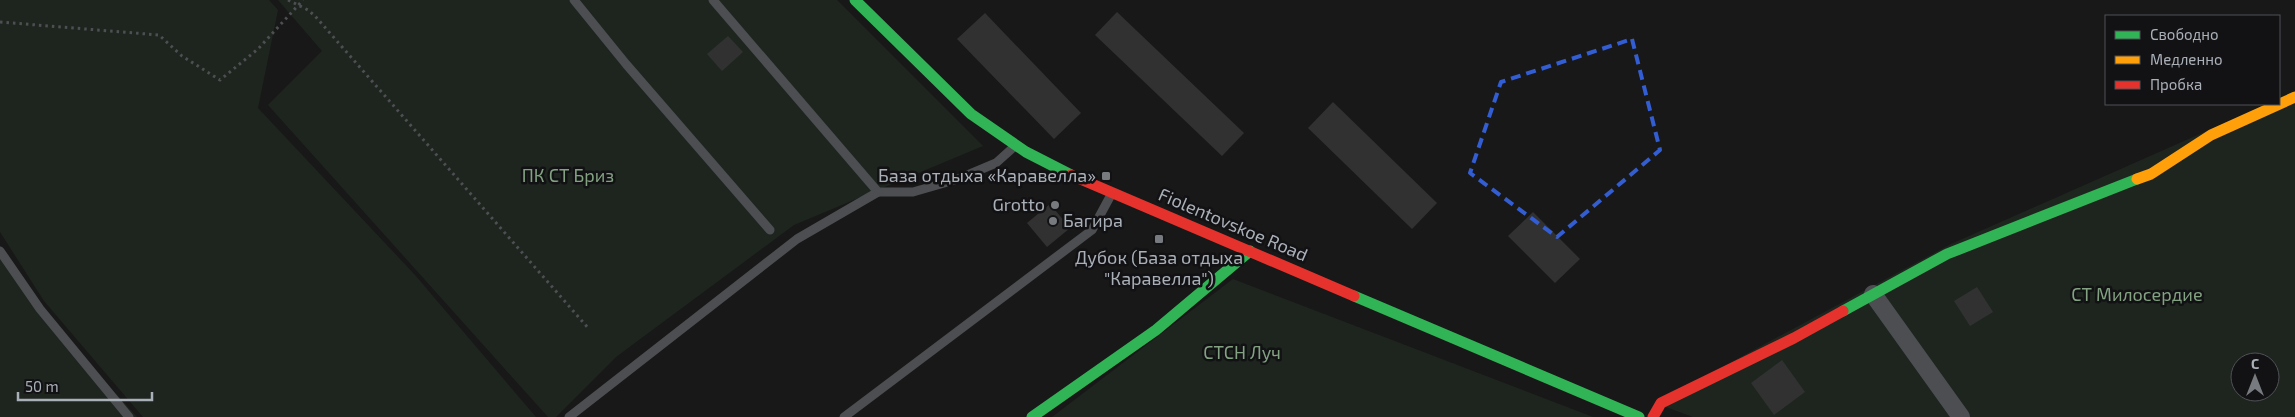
<svg xmlns="http://www.w3.org/2000/svg" width="2295" height="417" font-family="'Exo 2',sans-serif">
	<style>
		.green { fill: #1e251f; fill-rule: evenodd }
		.building { fill: #313132 }
		.lines { fill: none; stroke-linecap: round; stroke-linejoin: round }
		.path { stroke: #4e4f52; stroke-width: 3; stroke-dasharray: 2.5 4; stroke-linecap: butt }
		.lane { stroke: #4c4e51; stroke-width: 9 }
		.street { stroke: #4c4e51; stroke-width: 18 }
		.fast { stroke: #30b455; stroke-width: 11 }
		.slow { stroke: #ff9f0a; stroke-width: 11 }
		.jam { stroke: #e5322d; stroke-width: 11 }
		.marked { fill: none; stroke: #325dd3; stroke-width: 4; stroke-dasharray: 10 6; stroke-linejoin: round }
		.poi-dot { fill: #777b80; stroke: #121214; stroke-width: 2 }
		.labels { text-anchor: middle; stroke-width: 5; stroke-linejoin: round; paint-order: stroke }
		.park-label { font-size: 18px; fill: #83a282; stroke: #121214 }
		.poi-label { font-size: 18px; fill: #aab0b8; stroke: #121214; text-anchor: end }
		.street-label { font-size: 18px; fill: #aab0b8; stroke: #121214 }
	</style>
	<rect width="100%" height="100%" fill="#181818"/>
	<g class="green">
		<path d="M0,0H269L278,10L258,108L415,275L536,417H143L44,301L0,232Z"/>
		<path d="M278,0H837L983,146L794,225L616,357L556,417H548L268,105L322,51Z"/>
		<path d="M2295,92V417H1693L1655,403L1951,244ZM2240,362H2270V392H2240Z"/>
		<path d="M0,253L29,297L137,417H0Z"/>
		<path d="M1233,279L1593,417H1052Z"/>
	</g>
	<g class="building">
		<path d="M1117,12L1244,133L1222,156L1095,35Z"/>
		<path d="M985,13L1081,113L1054,139L957,39Z"/>
		<path d="M728,36L743,52L722,71L707,54Z"/>
		<path d="M1333,102L1437,203L1412,229L1308,128Z"/>
		<path d="M1050,204L1070,228L1047,247L1027,223Z"/>
		<path d="M1533,212L1580,259L1555,283L1508,236Z"/>
		<path d="M1977,287L1993,312L1970,326L1954,301Z"/>
		<path d="M1782,360L1805,392L1774,415L1751,383Z"/>
	</g>
	<g class="lines">
		<g class="path">
			<path d="M288,0L308,10L315,16L589,329"/>
			<path d="M0,22L159,35L182,56L220,80L258,49L303,0"/>
		</g>
		<g class="lane">
			<path d="M574,0L626,64L770,230"/>
			<path d="M713,0L878,192H913L958,179L996,163L1016,145"/>
			<path d="M0,251L40,309L129,417"/>
			<path d="M569,417L797,239L878,192"/>
			<path d="M844,417L1092,230L1112,193"/>
		</g>
		<path class="street" d="M1873,294L1961,417"/>
		<g class="fast">
			<path d="M855,0L971,114L1026,152L1071,175"/>
			<path d="M1354,296L1639,417"/>
			<path d="M1843,311L1947,254L2137,179"/>
			<path d="M1032,417L1156,330L1250,251"/>
		</g>
		<path class="slow" d="M2137,179L2151,174L2211,135L2295,97"/>
		<g class="jam">
			<path d="M1071,175L1354,296"/>
			<path d="M1653,417L1661,403L1794,338L1843,311"/>
		</g>
	</g>
	<path class="marked" d="M1632,39L1660,150L1557,237L1470,173L1501,82Z"/>
	<g class="poi-dot">
		<rect x="1101" y="171" width="10" height="10" rx="2.5"/>
		<circle cx="1055" cy="205" r="5"/>
		<circle cx="1053" cy="221" r="5"/>
		<rect x="1154" y="234" width="10" height="10" rx="2.5"/>
	</g>
	<g class="labels">
		<g class="park-label">
			<text x="568" y="182">ПК СТ Бриз</text>
			<text x="2137" y="301">СТ Милосердие</text>
			<text x="1242" y="359">СТСН Луч</text>
		</g>
		<g class="poi-label">
			<text x="1096" y="182">База отдыха «Каравелла»</text>
			<text x="1045" y="211">Grotto</text>
			<text x="1063" y="227" text-anchor="start">Багира</text>
			<text x="1159" y="264" text-anchor="middle">Дубок (База отдыха<tspan x="1159" dy="21">"Каравелла")</tspan></text>
		</g>
		<g class="street-label">
			<text transform="translate(1233 225) rotate(23)" y="6">Fiolentovskoe Road</text>
		</g>
	</g>
	<rect x="2105" y="15" width="175" height="90" fill="#121214" stroke="#4f5156"/>
	<rect x="2115" y="31" width="25" height="8" fill="#30b455" stroke="#4f5156"/>
	<text x="2150" y="40" font-size="15" fill="#aab0b8">Свободно</text>
	<rect x="2115" y="56" width="25" height="8" fill="#ff9f0a" stroke="#4f5156"/>
	<text x="2150" y="65" font-size="15" fill="#aab0b8">Медленно</text>
	<rect x="2115" y="81" width="25" height="8" fill="#e5322d" stroke="#4f5156"/>
	<text x="2150" y="90" font-size="15" fill="#aab0b8">Пробка</text>
	<g transform="translate(2255 377)"><circle r="24" fill="#121214" stroke="#4f5156"/>
	<path d="M0-4L9 19L0 12L-9 19Z" fill="#777b80"/>
	<text y="-8" font-size="14" font-weight="bold" text-anchor="middle" fill="#aab0b8">С</text>
	</g>
	<path d="M18 392v8h134v-8" fill="none" stroke="#aab0b8" stroke-width="2.5"/>
	<text x="25" y="392" font-size="15" fill="#aab0b8" stroke="#121214" stroke-width="4" paint-order="stroke">50 m</text>
</svg>
